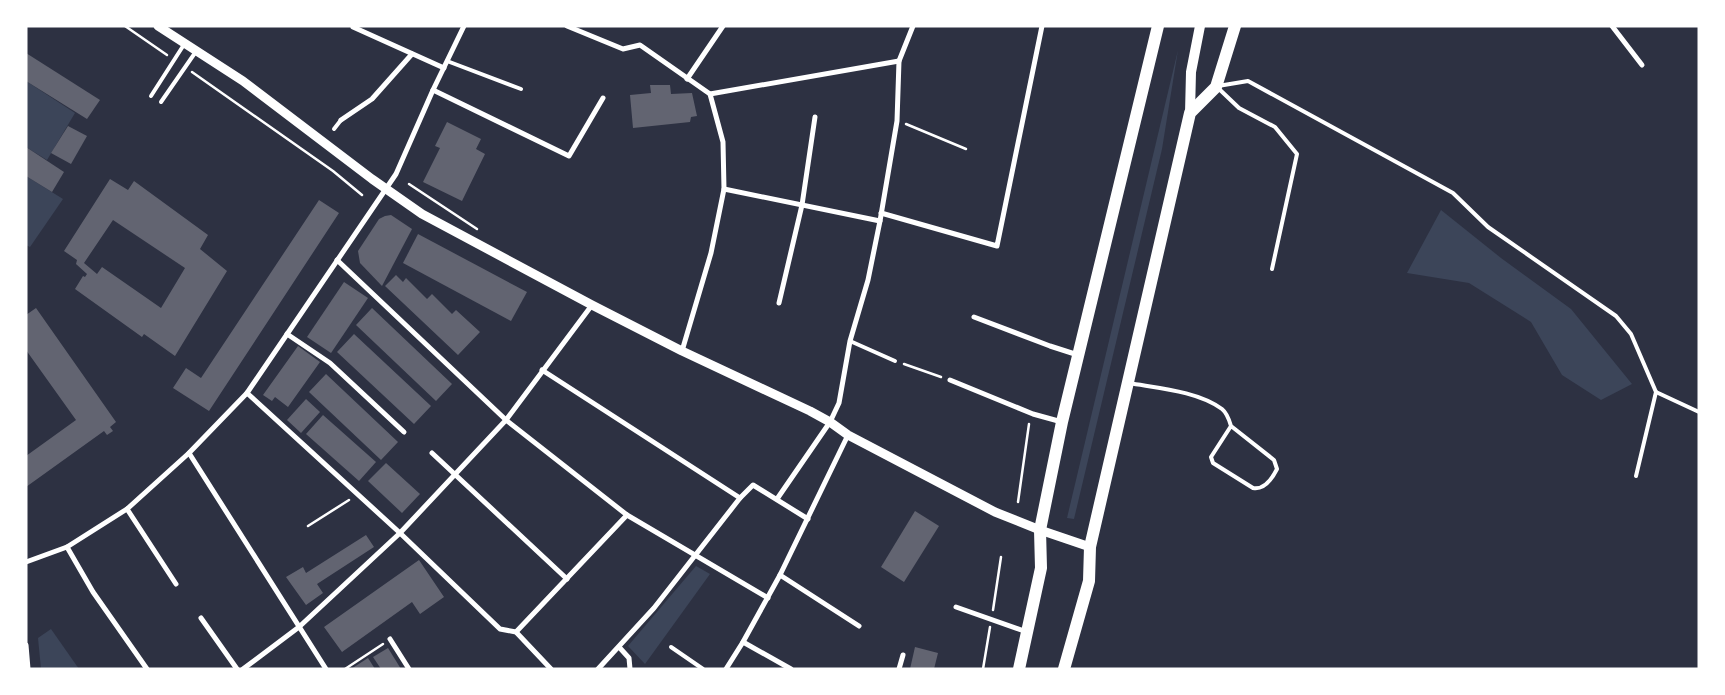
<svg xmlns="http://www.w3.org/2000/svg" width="1725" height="695" font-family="'Open Sans',sans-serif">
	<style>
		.green { fill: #3c4559 }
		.building { fill: #626471; fill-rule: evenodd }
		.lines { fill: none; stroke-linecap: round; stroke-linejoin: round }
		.path { stroke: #fff; stroke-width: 2.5 }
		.service { stroke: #fff; stroke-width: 4 }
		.minor { stroke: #fff; stroke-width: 5 }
		.tertiary { stroke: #fff; stroke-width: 9 }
		.secondary { stroke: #fff; stroke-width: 10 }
		.primary { stroke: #fff; stroke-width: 12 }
	</style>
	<rect width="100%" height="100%" fill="#2d3142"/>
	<g class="green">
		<path d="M1178,50L1162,149L1074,519L1067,518Z"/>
		<path d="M26,81L75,113L47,160L26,147Z"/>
		<path d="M26,176L63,199L30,247L26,245Z"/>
		<path d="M1441,210L1501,258L1571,309L1632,384L1601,400L1562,375L1531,322L1469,283L1407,273Z"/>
		<path d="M696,566L710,574L645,664L628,646Z"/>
		<path d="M51,629L79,669H41L38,638Z"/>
	</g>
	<g class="building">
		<path d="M26,53L100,100L87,119L26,81Z"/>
		<path d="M650,85H670L671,94L692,93L697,116L691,117L690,122L633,128L630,95L651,93Z"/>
		<path d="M447,122L481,139L476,149L485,154L462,201L423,182L440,148L435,146Z"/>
		<path d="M68,126L87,136L71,164L51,153Z"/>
		<path d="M26,147L64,172L52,192L26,176Z"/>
		<path d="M110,179L128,190L134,181L208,235L200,249L227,271L175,356L144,334L142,337L75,289L83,276L85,277L87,274L76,264L77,260L64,251ZM113,220L185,268L161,308L102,267L97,274L84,263Z"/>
		<path d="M319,200L339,213L209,411L173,388L186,368L201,378Z"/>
		<path d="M391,215L412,229L382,286L360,263L358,251L379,219L385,216Z"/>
		<path d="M418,234L527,292L511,321L403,263Z"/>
		<path d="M396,275L403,282L406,278L427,299L432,294L452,314L456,310L480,332L458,355L385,286Z"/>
		<path d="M344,282L368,298L331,353L307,337Z"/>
		<path d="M36,308L116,422L110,427L113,431L107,435L104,431L26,487V456L76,420L26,350V315Z"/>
		<path d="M372,308L452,384L436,401L356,325Z"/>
		<path d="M354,334L431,406L414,424L337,352Z"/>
		<path d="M298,346L320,362L288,407L275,397L272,401L263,395Z"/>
		<path d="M326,374L398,442L381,460L309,392Z"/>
		<path d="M306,399L320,412L301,433L287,420Z"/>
		<path d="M323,415L376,462L359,481L306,434Z"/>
		<path d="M386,463L420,494L402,513L368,481Z"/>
		<path d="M915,511L939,526L904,582L881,567Z"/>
		<path d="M366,535L374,547L317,584L323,593L306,605L286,577L303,567L306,573Z"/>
		<path d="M419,560L444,597L420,614L412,602L342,652L324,627Z"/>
		<path d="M915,647L938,653L934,669H910Z"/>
		<path d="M388,648L401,669H381L373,657Z"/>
		<path d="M368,658L375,669H351Z"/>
	</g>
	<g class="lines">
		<g class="path">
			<path d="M125,26L167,55"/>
			<path d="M192,72L333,171L362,195"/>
			<path d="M906,124L966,149"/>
			<path d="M409,184L477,229"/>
			<path d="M904,364L941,377"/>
			<path d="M1018,502L1029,424"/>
			<path d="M308,526L349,500"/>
			<path d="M993,610L1001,557"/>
			<path d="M345,669L383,644"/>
			<path d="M983,669L990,627"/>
		</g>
		<g class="service">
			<path d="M447,61L521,89"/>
			<path d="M1218,86L1248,81L1453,193L1488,227L1616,316L1631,334L1656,392L1636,476"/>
			<path d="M1218,88L1239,108L1275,127L1297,154L1272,269"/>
			<path d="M151,96L185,43"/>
			<path d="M161,102L197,50"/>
			<path d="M334,129L341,120"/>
			<path d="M850,341L895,361"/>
			<path d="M1129,383C1157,388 1198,391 1222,409C1227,413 1229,419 1231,426L1274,460L1277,469C1272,479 1264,490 1253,488L1213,463L1211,457L1231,426"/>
			<path d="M1656,392L1699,412"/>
			<path d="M671,647L703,669"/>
		</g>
		<g class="minor">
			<path d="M567,26L623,49L640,45L710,94L723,142L724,189L711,253L682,351"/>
			<path d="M1612,26L1642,65"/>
			<path d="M353,27L444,68"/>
			<path d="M687,79L723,26"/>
			<path d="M433,90L569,156L603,98"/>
			<path d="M710,94L899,61"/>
			<path d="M341,120L372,99L412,54"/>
			<path d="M724,189L880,221"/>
			<path d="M881,213L997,246L1042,26"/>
			<path d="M337,260L506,420L627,515L768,598"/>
			<path d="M779,303L802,205L815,117"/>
			<path d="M974,317L1050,346L1078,355"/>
			<path d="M287,334L330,363L404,432"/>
			<path d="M542,370L740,498"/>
			<path d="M950,380L1033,414L1062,422"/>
			<path d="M247,393L400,533L500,629L516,632L551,669"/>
			<path d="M189,453L326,669"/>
			<path d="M432,453L567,579"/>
			<path d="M777,499L830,422L839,403L850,341L868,280L880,221L897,121L899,61L913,26"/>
			<path d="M127,509L176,584"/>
			<path d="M67,547L93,592L147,669"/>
			<path d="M26,562L67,547L127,509L189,453L247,393L396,174L433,90L464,26"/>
			<path d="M780,575L859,626"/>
			<path d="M956,607L1027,632"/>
			<path d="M201,618L237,669"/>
			<path d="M516,632L627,515"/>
			<path d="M390,639L409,669"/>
			<path d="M743,642L791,669"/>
			<path d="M26,645L28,669"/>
			<path d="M619,647L629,658L630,669"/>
			<path d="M243,669L299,627L400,533L506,420L592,305"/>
			<path d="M598,669L654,608L740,498L753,485L808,519"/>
			<path d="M726,669L743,642L780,575L848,435"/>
			<path d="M899,669L903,655"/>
		</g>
		<path class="tertiary" d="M158,26L243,81L372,179L422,214L592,305L682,351L810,411L830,422L848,435L995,512L1040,530L1090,547"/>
		<path class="secondary" d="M1190,113L1191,72L1200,26"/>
		<g class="primary">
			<path d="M1019,669L1041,568L1040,530L1062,422L1158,26"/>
			<path d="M1064,669L1089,581L1090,547L1190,113L1216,87L1235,26"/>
		</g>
	</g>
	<rect width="1725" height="695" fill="none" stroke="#ffffff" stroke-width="55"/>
</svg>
